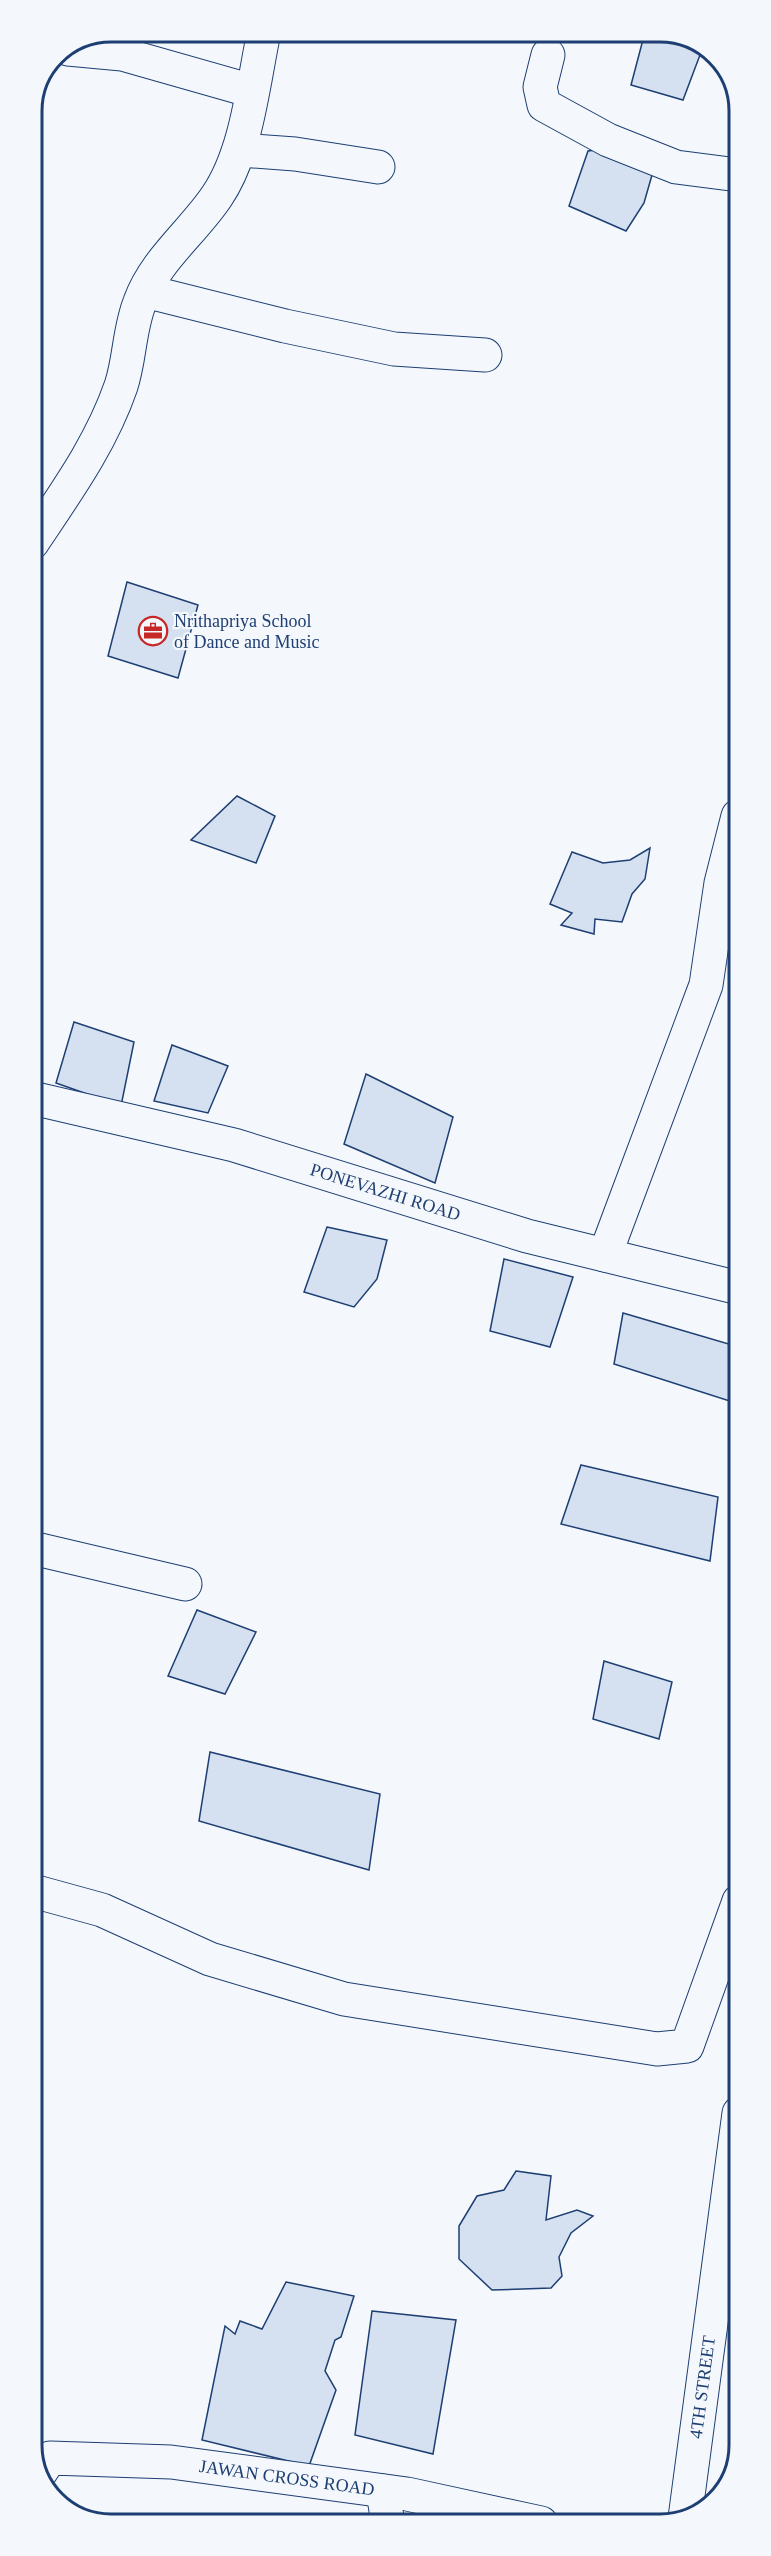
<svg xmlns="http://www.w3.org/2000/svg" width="771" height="2556" font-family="Georgia,serif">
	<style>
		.building { fill: #d5e0f0; stroke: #1d3f73; stroke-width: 1.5 }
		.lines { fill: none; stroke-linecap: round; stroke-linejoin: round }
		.minor-casing { stroke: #1d3f73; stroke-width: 35 }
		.minor { stroke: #f4f7fb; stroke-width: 33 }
		.labels { text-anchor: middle; stroke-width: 4.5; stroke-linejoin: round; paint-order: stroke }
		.poi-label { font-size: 18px; fill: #1d3f73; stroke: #f4f7fb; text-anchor: start }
		.street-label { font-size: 18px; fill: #1d3f73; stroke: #f4f7fb }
		.rim { fill: none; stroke: #1d3f73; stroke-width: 3 }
	</style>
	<rect width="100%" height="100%" fill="#f4f7fb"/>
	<g class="building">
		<path d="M645,32H670L703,47L683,100L631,85Z"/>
		<path d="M610,148L652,175L644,203L626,231L569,206L588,151Z"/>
		<path d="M127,582L198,605L178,678L108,656Z"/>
		<path d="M237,796L275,816L256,863L191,840Z"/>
		<path d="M650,848L645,879L632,894L622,922L595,919L594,934L561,925L572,913L550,904L572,852L603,863L630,860Z"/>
		<path d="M74,1022L134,1042L121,1106L56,1083Z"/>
		<path d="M172,1045L228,1066L208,1113L154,1101Z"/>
		<path d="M366,1074L453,1117L435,1183L344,1144Z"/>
		<path d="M327,1227L387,1240L377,1279L354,1307L304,1292Z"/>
		<path d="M504,1259L573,1277L550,1347L490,1331Z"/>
		<path d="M623,1313L739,1347V1404L614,1364Z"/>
		<path d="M581,1465L718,1497L710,1561L561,1524Z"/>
		<path d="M197,1610L256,1632L225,1694L168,1676Z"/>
		<path d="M604,1661L672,1682L659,1739L593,1719Z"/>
		<path d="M210,1752L380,1794L369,1870L199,1821Z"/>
		<path d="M516,2171L551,2176L546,2220L577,2210L593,2216L571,2233L559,2257L562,2276L551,2288L492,2290L459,2259V2226L477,2196L504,2190Z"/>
		<path d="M286,2282L354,2296L341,2337L335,2340L325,2371L336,2390L309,2466L202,2440L225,2326L235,2334L240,2321L262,2329Z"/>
		<path d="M372,2311L456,2320L433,2454L355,2435Z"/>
	</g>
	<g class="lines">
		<g class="minor-casing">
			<g id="minor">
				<path d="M68,49L122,54L252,91"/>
				<path d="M548,55L540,87L544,105L608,140L676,167L738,175"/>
				<path d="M239,150L295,154L378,167"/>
				<path d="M145,291L285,326L394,349L485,355"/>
				<path d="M32,543C66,492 101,444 121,386C130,359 129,329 140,302C155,260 193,232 217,196C247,152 253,84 264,32"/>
				<path id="s1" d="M32,1098L234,1145L527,1236L739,1288"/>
				<path d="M605,1255L706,985L721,883L738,816"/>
				<path d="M32,1548L185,1584"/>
				<path d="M33,1891L102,1910L210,1959L344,1999L657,2049L687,2046L739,1901"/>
				<path id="s2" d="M40,2473L50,2458L171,2462L407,2494L541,2523"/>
				<path d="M383,2491L388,2524"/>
				<path id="s3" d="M685,2518L739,2113"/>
			</g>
		</g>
		<use href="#minor" class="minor"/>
	</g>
	<defs>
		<g id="office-ring" transform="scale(1.5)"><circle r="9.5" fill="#f4f7fb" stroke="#c62828" stroke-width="1.5"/><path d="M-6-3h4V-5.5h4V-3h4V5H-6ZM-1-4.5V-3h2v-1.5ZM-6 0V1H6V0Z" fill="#c62828"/></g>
	</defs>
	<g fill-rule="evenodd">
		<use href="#office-ring" x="153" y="631"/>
	</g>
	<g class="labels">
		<g class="poi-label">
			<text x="174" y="627">Nrithapriya School<tspan x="174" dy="21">of Dance and Music</tspan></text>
		</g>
		<g class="street-label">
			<text dy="6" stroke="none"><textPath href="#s1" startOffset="366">PONEVAZHI ROAD</textPath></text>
			<text dy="6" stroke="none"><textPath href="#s3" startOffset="132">4TH STREET</textPath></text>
			<text dy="6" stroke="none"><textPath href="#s2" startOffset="256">JAWAN CROSS ROAD</textPath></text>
		</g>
	</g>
	<path d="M0 0H771V2556H0ZM111 42H660A69 69 0 0 1 729 111V2445A69 69 0 0 1 660 2514H111A69 69 0 0 1 42 2445V111A69 69 0 0 1 111 42Z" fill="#f4f7fb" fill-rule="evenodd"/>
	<path class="rim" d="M111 42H660A69 69 0 0 1 729 111V2445A69 69 0 0 1 660 2514H111A69 69 0 0 1 42 2445V111A69 69 0 0 1 111 42Z"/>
</svg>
